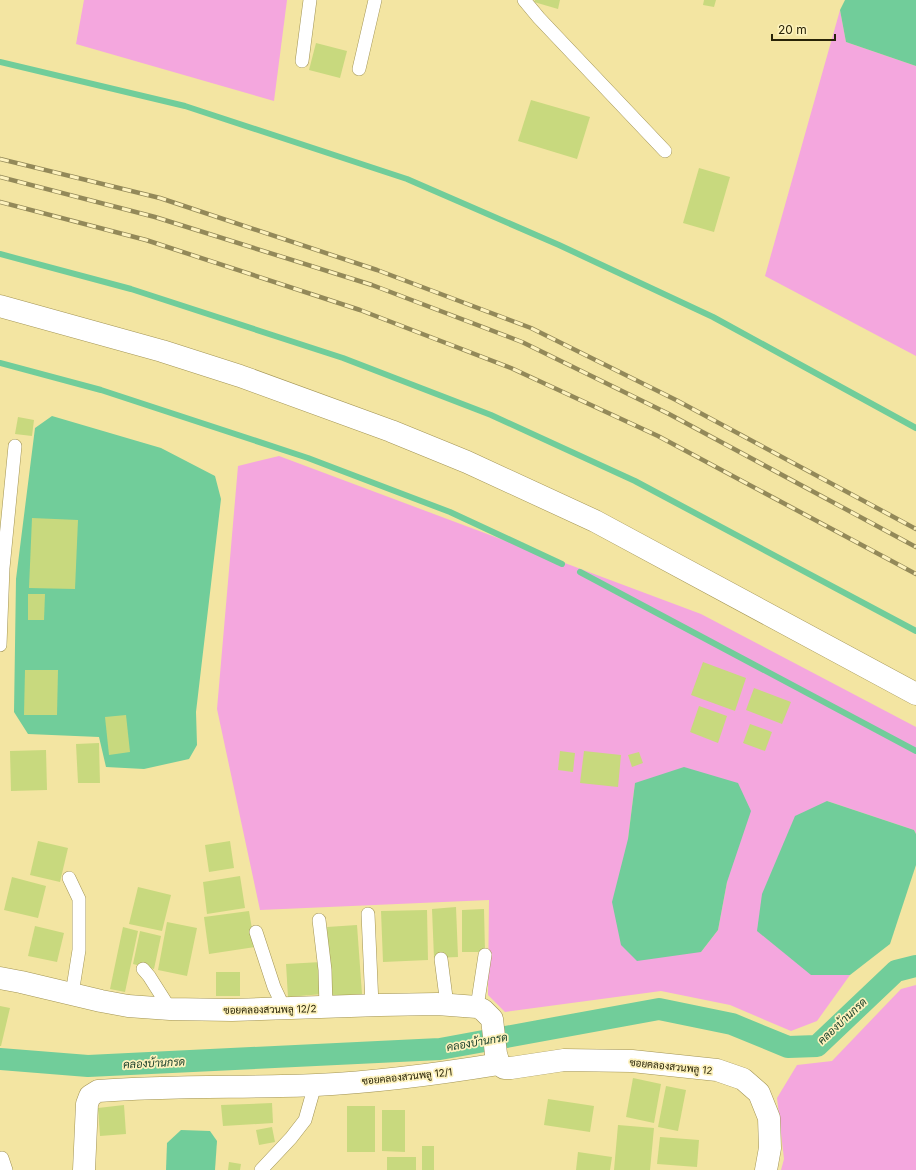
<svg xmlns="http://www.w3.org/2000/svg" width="916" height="1170" font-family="Inter,Sarabun,sans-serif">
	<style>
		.green { fill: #f4a7de; fill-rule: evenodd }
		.water { fill: #71cd9a }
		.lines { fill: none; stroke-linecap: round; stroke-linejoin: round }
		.stream { stroke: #71cd9a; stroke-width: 6 }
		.canal { stroke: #71cd9a; stroke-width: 22 }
		.building { fill: #c8d97e }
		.lane-casing { stroke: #a29454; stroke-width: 14 }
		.street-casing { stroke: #a29454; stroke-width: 23 }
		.lane { stroke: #fff; stroke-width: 13 }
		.street { stroke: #fff; stroke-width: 22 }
		.rail-casing { stroke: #938959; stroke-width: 4.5 }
		.rail { stroke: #fdf2bd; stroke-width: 3; stroke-dasharray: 9; stroke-linecap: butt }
		.labels { text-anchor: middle; stroke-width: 3.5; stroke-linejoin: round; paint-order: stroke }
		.street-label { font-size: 10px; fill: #282307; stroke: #fdf2bd }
		.water-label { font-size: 11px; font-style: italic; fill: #19402b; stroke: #fdf2bd }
	</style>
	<rect width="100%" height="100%" fill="#f3e5a2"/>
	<g class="green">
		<path d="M84,0H287L274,101L76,44Z"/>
		<path d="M840,10L846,42L916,66V356L765,276Z"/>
		<path d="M279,456L701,614L916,727V834L914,830L827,801L811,975H850L817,1021L791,1031L730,1005L661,991L505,1012L488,995L489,900L260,910L217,709L238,466ZM635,783L727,882L718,930L701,952L628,839Z"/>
		<path d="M916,985V1170H781L784,1159L777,1098L797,1065L832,1061L901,989Z"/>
	</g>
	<g class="water">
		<path d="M845,0H916V66L846,42L840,10Z"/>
		<path d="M52,416L161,448L215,476L221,499L196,712L197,745L189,759L144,769L106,767L99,737L28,734L14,712L16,579L35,428Z"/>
		<path d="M684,767L738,783L751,811L727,882L718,930L701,952L637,961L621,945L612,902L628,839L635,783Z"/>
		<path d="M827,801L914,830L916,834V865L890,944L850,975H811L757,931L762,894L795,816Z"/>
		<path d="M181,1130L210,1131L217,1141L215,1170H166L167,1143Z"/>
	</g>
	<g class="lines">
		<g class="stream">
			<path d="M0,62L185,106L407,179L559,245L713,317L916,428"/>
			<path d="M0,254L131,289L343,358L491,415L635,481L916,631"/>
			<path d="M0,363L101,390L308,458L450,512L562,564"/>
			<path d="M580,572L916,751"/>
		</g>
		<path class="canal" d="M0,1059L88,1066L440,1049L659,1009L732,1024L788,1047L817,1046L896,971L916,966"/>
	</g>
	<g class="building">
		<path d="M535,0H560L558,9L534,2Z"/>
		<path d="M704,0H716L714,7L703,5Z"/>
		<path d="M316,43L347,51L340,78L309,70Z"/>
		<path d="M531,100L590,117L577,159L518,141Z"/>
		<path d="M699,168L730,177L714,232L683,223Z"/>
		<path d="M18,417L34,420L32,436L15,434Z"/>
		<path d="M32,518L78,520L75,589L29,588Z"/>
		<path d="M28,594H45L44,620H28Z"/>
		<path d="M703,662L746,678L735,711L691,695Z"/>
		<path d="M25,670H58L57,715H24Z"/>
		<path d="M754,688L791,702L782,724L746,710Z"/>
		<path d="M699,706L727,716L718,743L690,732Z"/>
		<path d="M126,715L130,752L109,755L105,717Z"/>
		<path d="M750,724L772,732L765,751L743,743Z"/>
		<path d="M99,743L100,783H78L76,744Z"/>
		<path d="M46,750L47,790L11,791L10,751Z"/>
		<path d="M560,751L575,753L573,772L558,770Z"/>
		<path d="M584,751L621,755L618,787L580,783Z"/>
		<path d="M639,752L643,763L632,767L628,755Z"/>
		<path d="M38,841L68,848L60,882L30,875Z"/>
		<path d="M230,841L234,868L209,872L205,845Z"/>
		<path d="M240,876L245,908L207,914L203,882Z"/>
		<path d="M12,877L46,886L38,918L4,910Z"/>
		<path d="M138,887L171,895L162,931L129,924Z"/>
		<path d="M456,907L458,957L434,958L432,909Z"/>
		<path d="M484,909L485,952H462V910Z"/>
		<path d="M427,910L428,960L383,962L381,911Z"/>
		<path d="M249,911L255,947L209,954L204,917Z"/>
		<path d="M167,922L197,928L187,976L158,970Z"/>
		<path d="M357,925L362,994L331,996L327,927Z"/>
		<path d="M35,926L64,933L57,962L28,956Z"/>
		<path d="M123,927L138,931L125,992L110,989Z"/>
		<path d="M140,931L161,936L154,969L133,964Z"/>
		<path d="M321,962L323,994L288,997L286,964Z"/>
		<rect x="216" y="972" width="24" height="24"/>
		<path d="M0,1006L10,1008L1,1046H0Z"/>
		<path d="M633,1078L661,1084L654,1123L626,1117Z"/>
		<path d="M666,1086L686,1090L678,1131L658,1127Z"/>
		<path d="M548,1099L594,1106L590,1132L544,1125Z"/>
		<path d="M272,1103L273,1123L223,1126L221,1105Z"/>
		<path d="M124,1105L126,1134L100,1136L98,1108Z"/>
		<rect x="347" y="1106" width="28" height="46"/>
		<path d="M382,1110H405V1152L382,1151Z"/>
		<path d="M618,1125L654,1128L650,1170H614Z"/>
		<path d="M272,1127L275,1142L259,1145L256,1130Z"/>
		<path d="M660,1137L699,1140L697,1167L657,1164Z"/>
		<rect x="422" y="1146" width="12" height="24"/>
		<path d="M578,1152L612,1157L610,1170H576Z"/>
		<rect x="387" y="1157" width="29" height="13"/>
		<path d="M229,1162L241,1164L240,1170H228Z"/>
	</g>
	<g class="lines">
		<g class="lane-casing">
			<g id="lane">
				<path d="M524,0L539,18L665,151"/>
				<path d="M302,61L310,0"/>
				<path d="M359,69L375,0"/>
				<path d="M0,645L3,568L15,446"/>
				<path d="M69,878L79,899V950L72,994"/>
				<path d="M368,914L372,1005"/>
				<path d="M319,920L325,970L326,1008"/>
				<path d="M256,932L274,987L284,1008"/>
				<path d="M441,959L447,1005"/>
				<path d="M143,969L149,976L170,1009"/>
				<path d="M477,1007L485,955"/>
				<path d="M2,1158L6,1170"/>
				<path d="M261,1170L291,1138L305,1120L315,1085"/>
			</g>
		</g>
		<g class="street-casing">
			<g id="street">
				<path d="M0,306L162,351L240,376L391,431L467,462L595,521L916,694"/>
				<path d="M0,978L21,982L101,1001L128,1006L170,1009L232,1010L380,1005L437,1004L477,1007L483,1010L492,1019L496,1054L499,1064"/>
				<path d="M499,1064L504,1068H511L564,1060L632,1061L717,1070L743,1079L759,1093L769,1118L770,1148L766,1170"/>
				<path d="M84,1170L87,1104L90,1096L98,1091C171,1085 243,1088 316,1085C378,1082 438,1074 499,1064"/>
			</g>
		</g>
		<use href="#lane" class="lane"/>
		<use href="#street" class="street"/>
		<g class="rail-casing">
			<g id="rail">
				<path d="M0,159L160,198L377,270L531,328L676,400L916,529"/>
				<path d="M0,177L155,217L372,285L522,342L669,414L916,547"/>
				<path d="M0,202L146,240L360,310L511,368L658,436L916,574"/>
			</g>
		</g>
		<use href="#rail" class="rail"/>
	</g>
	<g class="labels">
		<g class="street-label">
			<text transform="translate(270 1009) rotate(-1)" y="4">ซอยคลองสวนพลู 12/2</text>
			<text transform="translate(671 1066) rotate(6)" y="4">ซอยคลองสวนพลู 12</text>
			<text transform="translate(407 1076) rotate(-6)" y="4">ซอยคลองสวนพลู 12/1</text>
		</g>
		<g class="water-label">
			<text transform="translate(842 1021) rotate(-43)" y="4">คลองบ้านกรด</text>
			<text transform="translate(477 1042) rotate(-10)" y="4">คลองบ้านกรด</text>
			<text transform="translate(154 1063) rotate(-3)" y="4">คลองบ้านกรด</text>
		</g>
	</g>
	<path d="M772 34v6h63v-6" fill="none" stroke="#282307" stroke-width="2"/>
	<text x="778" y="34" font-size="12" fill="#282307" stroke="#fdf2bd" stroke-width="3" paint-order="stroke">20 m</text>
</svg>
